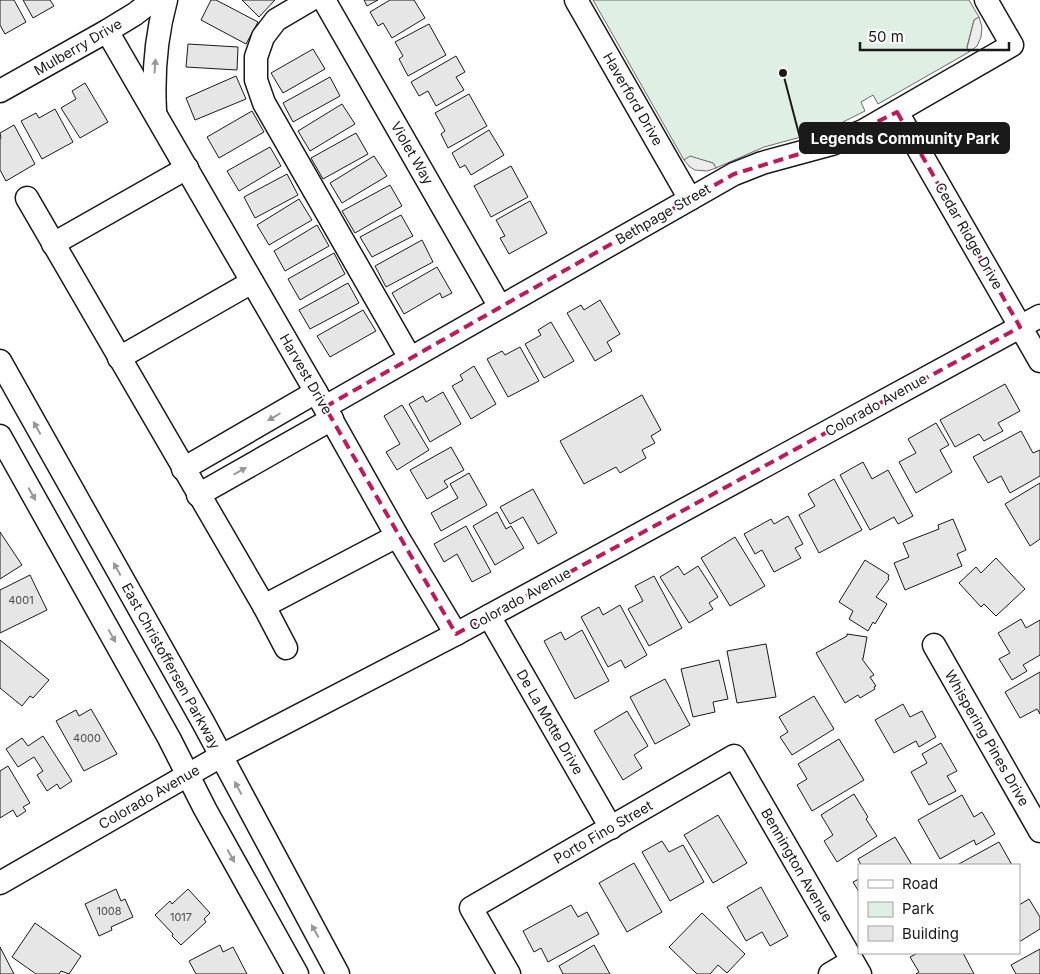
<svg xmlns="http://www.w3.org/2000/svg" width="1040" height="974" font-family="Inter,sans-serif">
	<style>
		.green { fill: #e0efe3; stroke: #6a6a6a }
		.parking { fill: #ededed; stroke: #6a6a6a }
		.building { fill: #e6e6e6; stroke: #1a1a1a }
		.lines { fill: none; stroke-linecap: round; stroke-linejoin: round }
		.minor-casing { stroke: #1a1a1a; stroke-width: 25 }
		.minor { stroke: #fff; stroke-width: 22 }
		.oneway { fill: #989898 }
		.marked { fill: none; stroke: #c2185b; stroke-width: 4; stroke-dasharray: 10 6; stroke-linejoin: round }
		.labels { text-anchor: middle; stroke-width: 4; stroke-linejoin: round; paint-order: stroke }
		.number-label { font-size: 11px; fill: #4d4d4d }
		.street-label { font-size: 14px; fill: #1a1a1a; stroke: #fff }
		.leader { fill: none; stroke: #1a1a1a; stroke-width: 2 }
		.callout-dot { fill: #1a1a1a; stroke: #fff; stroke-width: 2 }
		.callout { fill: #1a1a1a; stroke: #1a1a1a; stroke-width: 2 }
		.callout-label { font-size: 15px; text-anchor: middle; font-weight: bold; fill: #fff }
	</style>
	<rect width="100%" height="100%" fill="#fff"/>
	<path class="green" d="M593,0H969L979,17L974,20L967,47L969,52L878,104L873,95L861,102L865,111L827,130L764,147L716,168L713,163L690,157L684,160Z"/>
	<g class="parking">
		<path d="M979,17L982,27L981,37L977,46L969,52L967,48L974,20Z"/>
		<path d="M690,156L713,163L716,168L707,171L695,170L690,167L684,160Z"/>
	</g>
	<g class="building">
		<path d="M0,0H14L26,22L5,34L0,25Z"/>
		<path d="M23,0H50L54,6L33,18Z"/>
		<path d="M211,0H216L258,22L246,44L201,20Z"/>
		<path d="M242,0H275L259,17Z"/>
		<path d="M364,0H378L367,6Z"/>
		<path d="M390,0H414L425,18L392,38L383,23L378,26L370,12Z"/>
		<path d="M429,24L446,55L408,76L399,59L403,56L395,42Z"/>
		<path d="M188,44L238,47L237,70L186,67Z"/>
		<path d="M313,49L325,69L283,93L271,73Z"/>
		<path d="M456,56L465,72L456,77L464,90L436,106L428,91L419,96L411,82Z"/>
		<path d="M236,76L246,99L195,120L186,98Z"/>
		<path d="M330,77L340,96L293,122L283,103Z"/>
		<path d="M85,83L108,122L80,138L61,108L76,99L72,91Z"/>
		<path d="M469,94L487,126L448,148L441,134L445,131L435,113Z"/>
		<path d="M342,104L355,124L310,151L298,131Z"/>
		<path d="M55,109L73,142L42,159L21,121L36,113L39,118Z"/>
		<path d="M252,111L264,132L219,158L207,137Z"/>
		<path d="M14,125L35,164L6,181L0,170V139L1,138L0,133Z"/>
		<path d="M489,130L504,155L471,175L465,165L460,168L452,153Z"/>
		<path d="M356,133L368,154L323,179L311,158Z"/>
		<path d="M270,147L281,166L239,191L227,171Z"/>
		<path d="M374,156L387,176L342,203L330,183Z"/>
		<path d="M511,166L528,197L491,217L474,186Z"/>
		<path d="M287,174L298,195L255,218L244,197Z"/>
		<path d="M390,185L402,206L355,233L342,211Z"/>
		<path d="M299,199L312,220L269,245L257,225Z"/>
		<path d="M530,201L547,233L509,254L500,238L505,236L496,220Z"/>
		<path d="M401,215L413,236L372,257L360,237Z"/>
		<path d="M317,225L329,246L285,271L274,251Z"/>
		<path d="M422,240L433,262L386,287L375,266Z"/>
		<path d="M334,253L345,274L300,300L288,279Z"/>
		<path d="M437,267L452,293L442,298L440,293L404,314L392,293Z"/>
		<path d="M348,283L359,303L310,329L299,310Z"/>
		<path d="M600,300L620,334L607,342L612,351L595,361L567,313L581,305L584,310Z"/>
		<path d="M363,310L376,331L330,357L317,336Z"/>
		<path d="M551,322L574,361L544,378L525,344L541,335L538,330Z"/>
		<path d="M520,347L539,381L508,397L487,359L502,351L505,355Z"/>
		<path d="M474,366L496,404L471,419L452,386L463,380L460,375Z"/>
		<path d="M1005,384L1020,411L998,423L1003,431L984,441L979,434L955,447L940,420Z"/>
		<path d="M443,392L461,424L430,442L409,404L423,396L426,402Z"/>
		<path d="M642,395L661,430L651,436L655,443L642,450L646,458L620,473L616,467L584,484L560,441Z"/>
		<path d="M402,405L429,450L397,470L386,452L400,444L384,416Z"/>
		<path d="M936,423L949,445L940,450L952,472L916,493L899,462L916,453L908,439Z"/>
		<path d="M1021,431L1033,453L1040,450V476L1010,493L1001,476L988,483L973,457Z"/>
		<path d="M451,447L464,470L444,481L448,487L427,499L410,470Z"/>
		<path d="M863,462L872,479L888,470L913,516L898,524L894,517L870,530L840,475Z"/>
		<path d="M469,473L487,505L441,531L431,513L458,498L450,484Z"/>
		<path d="M834,479L862,530L819,553L799,515L815,506L808,494Z"/>
		<path d="M1040,483V539L1030,546L1005,504Z"/>
		<path d="M533,489L557,533L538,544L523,517L510,524L500,507Z"/>
		<path d="M497,512L506,529L511,526L524,548L495,565L473,526Z"/>
		<path d="M788,516L803,544L795,548L801,558L774,572L762,550L755,554L744,534L771,519L774,524Z"/>
		<path d="M953,519L966,550L957,554L962,566L905,590L894,563L909,557L903,543L939,529L938,525Z"/>
		<path d="M466,526L491,572L472,582L457,554L444,562L434,544Z"/>
		<path d="M0,532L22,565L0,579Z"/>
		<path d="M735,537L765,586L730,606L701,558Z"/>
		<path d="M996,558L1025,589L996,616L984,604L981,607L959,583L976,567L981,573Z"/>
		<path d="M865,560L889,575L888,578L889,579L876,597L887,604L875,624L873,622L868,631L849,619L853,611L839,602Z"/>
		<path d="M678,566L684,575L698,566L718,597L709,603L713,609L689,623L660,577Z"/>
		<path d="M30,575L47,610L0,633V590Z"/>
		<path d="M654,576L682,628L649,646L628,609L643,601L635,586Z"/>
		<path d="M620,605L647,655L625,668L621,660L608,667L581,617L599,607L603,615Z"/>
		<path d="M1021,619L1026,628L1040,620V655L1023,665L1027,671L1012,680L999,659L1010,653L998,633Z"/>
		<path d="M582,630L609,681L575,699L544,641L561,632L565,640Z"/>
		<path d="M847,634L867,637L863,659H862L874,675L870,677L876,686L874,687L875,689L860,698L858,695L845,703L816,653L847,636Z"/>
		<path d="M0,640L49,680L33,698L30,696L22,706L0,688Z"/>
		<path d="M766,644L776,697L737,703L727,651Z"/>
		<path d="M719,660L728,699L713,702L715,712L693,717L681,669Z"/>
		<path d="M1040,672V714L1037,709L1020,718L1005,692Z"/>
		<path d="M665,679L690,725L655,744L630,697Z"/>
		<path d="M814,696L834,729L792,755L780,737L788,732L779,717Z"/>
		<path d="M903,704L910,717L922,711L936,737L919,747L916,741L894,753L875,720Z"/>
		<path d="M91,709L117,754L84,771L56,721L76,710L79,716Z"/>
		<path d="M627,711L648,746L634,755L642,768L623,780L594,731Z"/>
		<path d="M43,736L72,781L60,789L57,784L47,791L37,775L43,771L34,757L18,767L6,749L22,738L28,746Z"/>
		<path d="M839,739L864,780L812,811L797,785L807,779L798,764Z"/>
		<path d="M941,743L957,771L947,776L956,791L929,805L911,772L927,763L922,754Z"/>
		<path d="M8,766L30,803L23,807L26,811L17,817L13,810L0,818V771Z"/>
		<path d="M854,794L868,817L866,819L877,836L837,862L824,841L833,835L821,815Z"/>
		<path d="M962,795L974,817L982,812L995,834L976,845L974,840L940,859L918,820Z"/>
		<path d="M718,815L747,863L713,883L684,835Z"/>
		<path d="M895,837L912,865H861L858,859Z"/>
		<path d="M662,841L669,852L683,845L704,882L670,901L642,852Z"/>
		<path d="M999,842L1012,865H957Z"/>
		<path d="M634,863L662,912L627,932L599,883Z"/>
		<path d="M859,879V892L853,882Z"/>
		<path d="M761,887L788,936L770,946L762,932L746,941L727,907Z"/>
		<path d="M116,889L121,901L125,899L133,917L111,927L112,930L99,936L85,904Z"/>
		<path d="M188,889L210,913L204,919L206,922L181,945L172,936L173,934L155,915L170,901L172,904Z"/>
		<path d="M1029,899L1040,917V929L1019,942V905Z"/>
		<path d="M571,905L578,917L587,912L599,934L548,962L541,948L534,952L523,931Z"/>
		<path d="M702,913L745,954L727,973L718,965L710,974H697L669,947Z"/>
		<path d="M35,923L81,956L69,974L61,971L59,974H36L12,957Z"/>
		<path d="M220,945L223,952L233,947L247,974H196L189,961Z"/>
		<path d="M594,945L610,974H563L559,966Z"/>
		<path d="M0,947L14,974H0Z"/>
		<path d="M1040,949V974H1016L1011,965Z"/>
		<path d="M918,953H963L974,974H916L919,972L910,957Z"/>
	</g>
	<g class="lines">
		<g class="minor-casing">
			<g id="minor">
				<path d="M310,0L276,20L263,37L256,57V80L264,103L410,358"/>
				<path d="M324,0L500,307"/>
				<path d="M576,0L690,199"/>
				<path d="M107,31L316,392L397,536L456,634"/>
				<path d="M0,91L107,31L135,14L153,0"/>
				<path d="M155,111C153,73 156,36 166,0"/>
				<path d="M897,112L1040,361"/>
				<path d="M27,198L264,606"/>
				<path d="M53,244L187,168"/>
				<path d="M119,358L252,282"/>
				<path d="M0,361L203,722L338,974"/>
				<path d="M325,407L734,174L762,163L832,144L863,131L1012,45L986,0"/>
				<path d="M0,436L169,738L205,809L297,974"/>
				<path d="M183,469L316,392"/>
				<path d="M198,495L332,419"/>
				<path d="M489,616L611,828"/>
				<path d="M934,645L1040,831"/>
				<path d="M286,648L264,606L397,536"/>
				<path d="M0,883L221,756L456,634L1040,316"/>
				<path d="M509,974L471,908L734,756L860,974"/>
				<path d="M830,974L852,961"/>
			</g>
		</g>
		<use href="#minor" class="minor"/>
	</g>
	<defs><path id="oneway-solid" d="M-6-.8H1V-3.2L6.5 0L1 3.2V.8H-6Z" transform="scale(1.25)"/></defs>
	<g class="oneway">
		<use href="#oneway-solid" transform="translate(155 66) rotate(-86)"/>
		<use href="#oneway-solid" transform="translate(274 417) rotate(150)"/>
		<use href="#oneway-solid" transform="translate(37 428) rotate(-119)"/>
		<use href="#oneway-solid" transform="translate(240 471) rotate(-30)"/>
		<use href="#oneway-solid" transform="translate(32 494) rotate(61)"/>
		<use href="#oneway-solid" transform="translate(117 569) rotate(-119)"/>
		<use href="#oneway-solid" transform="translate(112 636) rotate(61)"/>
		<use href="#oneway-solid" transform="translate(238 788) rotate(-118)"/>
		<use href="#oneway-solid" transform="translate(231 856) rotate(61)"/>
		<use href="#oneway-solid" transform="translate(315 931) rotate(-119)"/>
	</g>
	<path class="marked" d="M897,112L1020,327L456,634L325,407L734,174L832,144Z"/>
	<g class="labels">
		<g class="number-label">
			<text x="21" y="604">4001</text>
			<text x="87" y="742">4000</text>
			<text x="109" y="915">1008</text>
			<text x="181" y="921">1017</text>
		</g>
		<g class="street-label">
			<text transform="translate(78 47) rotate(-30)" y="5">Mulberry Drive</text>
			<text transform="translate(633 99) rotate(60)" y="5">Haverford Drive</text>
			<text transform="translate(412 153) rotate(60)" y="5">Violet Way</text>
			<text transform="translate(663 214) rotate(-30)" y="5">Bethpage Street</text>
			<text transform="translate(969 236) rotate(60)" y="5">Cedar Ridge Drive</text>
			<text transform="translate(306 374) rotate(60)" y="5">Harvest Drive</text>
			<text transform="translate(876 405) rotate(-29)" y="5">Colorado Avenue</text>
			<text transform="translate(520 599) rotate(-29)" y="5">Colorado Avenue</text>
			<text transform="translate(171 666) rotate(61)" y="5">East Christoffersen Parkway</text>
			<text transform="translate(550 722) rotate(60)" y="5">De La Motte Drive</text>
			<text transform="translate(987 738) rotate(60)" y="5">Whispering Pines Drive</text>
			<text transform="translate(149 797) rotate(-30)" y="5">Colorado Avenue</text>
			<text transform="translate(603 832) rotate(-30)" y="5">Porto Fino Street</text>
			<text transform="translate(797 865) rotate(60)" y="5">Bennington Avenue</text>
		</g>
	</g>
	<path class="leader" d="M783 73L800 138"/>
	<circle class="callout-dot" cx="783" cy="73" r="5"/>
	<rect class="callout" x="800" y="123" width="209" height="30" rx="5"/>
	<g class="callout-label">
		<text x="905" y="144">Legends Community Park</text>
	</g>
	<rect x="858" y="864" width="162" height="90" fill="#ffffff" stroke="#a3a3a3"/>
	<rect x="868" y="880" width="25" height="8" fill="#ffffff" stroke="#a3a3a3"/>
	<text x="902" y="889" font-size="15" fill="#1a1a1a">Road</text>
	<rect x="868" y="902" width="25" height="15" fill="#e0efe3" stroke="#a3a3a3"/>
	<text x="902" y="914" font-size="15" fill="#1a1a1a">Park</text>
	<rect x="868" y="926" width="25" height="15" fill="#e6e6e6" stroke="#a3a3a3"/>
	<text x="902" y="939" font-size="15" fill="#1a1a1a">Building</text>
	<path d="M860 42v8h149v-8" fill="none" stroke="#1a1a1a" stroke-width="2.5"/>
	<text x="868" y="42" font-size="15" fill="#1a1a1a" stroke="#ffffff" stroke-width="4" paint-order="stroke">50 m</text>
</svg>
